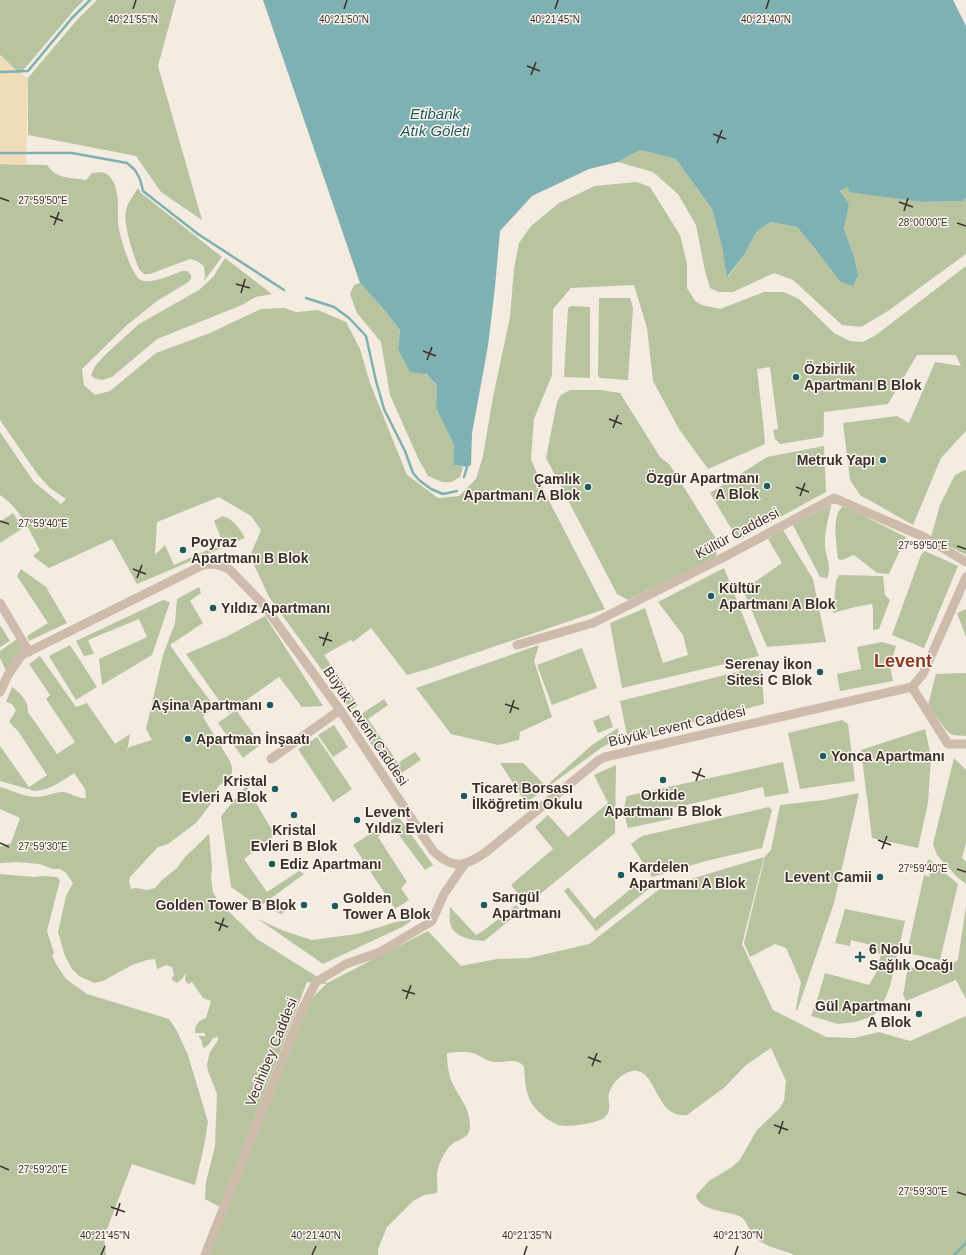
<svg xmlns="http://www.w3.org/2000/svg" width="966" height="1255" font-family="Helvetica,sans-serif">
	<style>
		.green { fill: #b8c4a0 }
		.sand { fill: #efdcb8 }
		.water { fill: #7fb0b2 }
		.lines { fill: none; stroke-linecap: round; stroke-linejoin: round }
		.stream { stroke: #7fb0b2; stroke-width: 2.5 }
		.minor { stroke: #cdbbac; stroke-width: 9 }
		.ticks { fill: none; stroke: #3b302b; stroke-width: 1.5 }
		.poi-dot { fill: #1f5a5e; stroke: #fbf5ee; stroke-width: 1.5 }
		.labels { text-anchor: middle; stroke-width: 3; stroke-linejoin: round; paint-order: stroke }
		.poi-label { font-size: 14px; font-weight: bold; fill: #3b302b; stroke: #fbf5ee; text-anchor: start }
		.street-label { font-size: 14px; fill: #3b302b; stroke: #fbf5ee }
		.water-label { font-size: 15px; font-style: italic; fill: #1f5a5e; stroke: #fbf5ee }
		.district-label { font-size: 18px; font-weight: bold; fill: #8c3b22; stroke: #fbf5ee }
		.ticks-label { font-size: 10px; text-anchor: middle; fill: #3b302b; stroke: #fbf5ee; stroke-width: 3; stroke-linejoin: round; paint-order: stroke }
	</style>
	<rect width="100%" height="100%" fill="#f4ebe1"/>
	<g class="green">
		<path d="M0,0H84L75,9L20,74L0,55Z"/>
		<path d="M97,0H176L158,66L202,220L161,192L136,156L28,135V78L76,21Z"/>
		<path d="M640,150L676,159L712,209L722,247L728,277L744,255L757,231L771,222L797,227L816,250L858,275L854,256L844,229L849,204L840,192L848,186L887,197L921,202L962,201L966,198V254L888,311L861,327L842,325L793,280L774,273L733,292H719L710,288L705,271L696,225L678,194L653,172L618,162Z"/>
		<path d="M0,164L47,165C57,180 70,177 86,180L92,173C98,172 105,171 109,176C122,189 116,213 119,229C121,240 132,279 143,281C154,283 172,275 182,271H187L191,275V279L187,283L157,301L127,325L82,369L84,385L95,395L110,391L156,353L210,333L261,309L284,308L296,312L318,310L346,322L360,349L370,383L407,475L438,498L459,496L476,479L483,456L493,397L510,317L514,269L519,243L531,226L559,203L595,186L637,182L650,187L680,235L687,263V288L695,301L702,305L720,309L764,292H784L799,299L834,333L850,341L863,342L876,335L966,266V431L941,458L913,525L860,495L850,480L843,423L897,416L909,423L935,362L961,366L956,355H917L888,404L824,412C823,420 825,429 823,437L780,444L775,439L773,430L778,429L770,367L757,369L764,431L765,444L708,469L679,429L653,381L647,328L634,285L571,288L553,309L552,375L534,419L531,459L546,495L605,609L428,669L407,675L371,628L353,642L351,640L324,655L358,705L351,710L269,597L250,556L261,530L251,516L219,497L157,522L155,555L165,545L174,565L223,543L214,521L222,516C234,519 239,528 245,538L137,584L112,539L49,568L33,556L40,550C29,530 19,507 0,495V432L34,482L61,504L66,499L50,488L38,475L0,420Z"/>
		<path d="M138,188L141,193L222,257L204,281L205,274L204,266L197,261L190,259L150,274H144L139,269C134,256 121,221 127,207C129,201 134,194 138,188Z"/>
		<path d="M225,258L272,294L256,297L242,305L157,339L112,377L102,380L94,378L91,375L95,366L107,353L139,324L199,290L213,277Z"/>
		<path d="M360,283L382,307L400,330L398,349L437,385L436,408L454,445V465L463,467L460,477L452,482H442L428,476L418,458L390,395L381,342L357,313L350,294L354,285Z"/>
		<path d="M599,298H630L633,308L628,380L600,378L598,376Z"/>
		<path d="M571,306L590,307V378L564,377L568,308Z"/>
		<path d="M570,390H600L620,393L660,457L670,465L718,542L716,557L628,600L617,594L546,458L557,402L561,395Z"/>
		<path d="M824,446L826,492L738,540L710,493L767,457Z"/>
		<path d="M965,470L966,471V555L931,537L940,505L955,475Z"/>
		<path d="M831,505C829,517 825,530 825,542C824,555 833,566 827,578L820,577L793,525Z"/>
		<path d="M842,507L848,508L906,537L889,574L877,573L854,555L842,560L838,559C837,546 831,517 842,507Z"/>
		<path d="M13,513L23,528L0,543V522Z"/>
		<path d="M783,530L813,579L826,642L767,647L743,590L782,563L768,539Z"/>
		<path d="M925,551L958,566L924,648L892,635L921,555Z"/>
		<path d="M724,568L759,656L622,688L610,623L645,608L663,663L688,655L683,635L658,602Z"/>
		<path d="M21,569L46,587L67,623L29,641L27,636L48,623L17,576Z"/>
		<path d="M839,575L883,576L885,595L890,600L879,629L873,630V610L872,604L855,607L833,613L836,581Z"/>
		<path d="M199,587L201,593L190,601L203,623L170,645L193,678L215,707L203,717L230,761L232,767V773L217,788L214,800L196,823L168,844L158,847L130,877L129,882L131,889L136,888L148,890L155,888L162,880L177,868L185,857L209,834L212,867L211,878L213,892L218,901L257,939L327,983L428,931L461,966L497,959L529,958L589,944L661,888L764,857L742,944L773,1010L826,1037L854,1038L879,1032L910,1041L966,1016V1255H794C781,1249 766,1248 755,1237C748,1231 748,1220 739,1216C728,1211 698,1211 696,1195L709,1181L732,1167L739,1161L757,1130L779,1109L784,1101L786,1081L771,1048L746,1065L725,1087L687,1115C657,1119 657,1075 638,1071C625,1069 612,1082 609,1094C607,1102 613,1109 605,1117C600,1123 566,1128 558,1125C551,1122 541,1115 536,1109C525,1097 525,1082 524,1066C515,1057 505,1063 494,1062C487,1061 482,1057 476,1054C468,1051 456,1052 447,1053C447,1062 448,1072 451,1080C457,1095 470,1107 470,1125C471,1140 457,1138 449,1147C443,1155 436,1168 437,1178C437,1184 438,1187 437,1193L424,1195L413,1201L387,1227L378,1249V1255H208L303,1013L314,996L326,984L307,982L220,1207L205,1199L206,1182L215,1146L217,1094L208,1071L207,1064L210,1052L218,1040V1037L213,1038L209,1044L204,1048L202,1045V1041L198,1036H205V1033H195C195,1024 199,1020 206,1018L211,1001L203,998L192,982L188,984L185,980L186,973L182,979L177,983L171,979L174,975L172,967L166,965L157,969L155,959L147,960L132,965L103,981L94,983L79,976L72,969L65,956L58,932L66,896L73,883L66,873L60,869H53L40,864L17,862L0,863V847L11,843L20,818L0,809V787C11,790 25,797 36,797C45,797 54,792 63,792C72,793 77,799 86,798L85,789L74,773C62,781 50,790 35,791L0,781V746L29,787L47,775L18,731L9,722L16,710L12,704L6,702L12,687C20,693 29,701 28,712L57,754L75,742L46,699L50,695L29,664L40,656L76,707L87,703L115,744L130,734L127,752L129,747L152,740L146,729L163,655L175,623L177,599Z"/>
		<path d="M163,600L170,602L152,655L102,685L99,659L147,637L139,619L88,640L94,654L84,656L76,641Z"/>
		<path d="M966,609V637L957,613Z"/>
		<path d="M265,616L323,706L302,707L279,677L228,713L186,654L228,636Z"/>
		<path d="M0,625L10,641L0,647Z"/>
		<path d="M17,639L23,649L6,671L0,658V651Z"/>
		<path d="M882,642L896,646L890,666L893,681L840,691L837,674L861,669L857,647Z"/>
		<path d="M70,645L97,687L76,700L49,656Z"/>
		<path d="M539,645L534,661L552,717L520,732L519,740L498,745L451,734L416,688Z"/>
		<path d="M582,648L597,688L552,705L537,665Z"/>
		<path d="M761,666L764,704L628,740L620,701Z"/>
		<path d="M966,673V736L952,735L946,730L928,705L936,674Z"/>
		<path d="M384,699L388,705L368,719L398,763L415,752L421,760L394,778L354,719Z"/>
		<path d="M236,710L261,744L243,758L218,723Z"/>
		<path d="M609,715L613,727L598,733L593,721Z"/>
		<path d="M842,720L848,724L855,781L800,789L788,733Z"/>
		<path d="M334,725L348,747L333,757L318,735Z"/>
		<path d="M618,728L619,738L601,748L526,803L500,763H523L546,786L592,745Z"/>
		<path d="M925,729L931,756L928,803L918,848L872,838L861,750Z"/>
		<path d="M317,737L352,789L333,802L298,749Z"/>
		<path d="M954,758L966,770V843L962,858L966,862V884L957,877L937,855L933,844Z"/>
		<path d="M783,762L789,793L765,797L763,787L669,809L671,819L628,828C624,817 623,807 627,796Z"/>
		<path d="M616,765L615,833L529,903L522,899L511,885L553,849L535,827L548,815L568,837L608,803L594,775Z"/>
		<path d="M246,786L275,835L244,859L267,892L299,871L304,874L259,907L231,887L221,816Z"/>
		<path d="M859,793L834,903L797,1011L796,1008L801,982L786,948L775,944L750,957L744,943L765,856L771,850L780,805L824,800Z"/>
		<path d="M769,807L772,810L762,848L706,861L652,877L631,844L642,836Z"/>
		<path d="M398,816L433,865L425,870L392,826L378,837L407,882L401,888L409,900L395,909L353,845Z"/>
		<path d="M929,859L958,884L940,960L907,953L924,875L930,877C928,870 924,865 929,859Z"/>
		<path d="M0,874L34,877L43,876L57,877L60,880L47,931L54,953L52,955L56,964L66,979L87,994L169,1019L177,1031L188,1055L208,1122L204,1146L195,1185L132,1164L104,1237L106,1255H0Z"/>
		<path d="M643,879L650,888L596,931L564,891L568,887L594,919Z"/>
		<path d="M272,900L287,910L281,914L274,911L269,903Z"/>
		<path d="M516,905L521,911L484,941C471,940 454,938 450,923C449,918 450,912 450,907L476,935L483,931Z"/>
		<path d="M966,906V999L956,980L906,1001L903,995L908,967C933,971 936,973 958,960Z"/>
		<path d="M845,909L905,921L890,986L881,1009L871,1017L855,1022L838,1024L811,1016L818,997L825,973L869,985L877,971L881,954L873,952L875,946L851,940L850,946L835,943Z"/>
		<path d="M416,918L402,927L323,964L258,919L284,931L312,940L357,934L396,922Z"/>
	</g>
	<path class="sand" d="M0,55L20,74L28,78L26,165L0,164Z"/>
	<path class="water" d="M263,0H953L966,26V198L962,201L921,202L849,192L848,187L840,191L849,204L844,229L854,256L858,275L853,286L841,282L816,250L797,227L771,222L757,231L744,255L727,277L722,247L712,209L676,159L640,150L618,162L589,169L532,196L500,231L495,287L488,346L472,433L471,465L467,467L454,465V445L436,408L437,385L426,374L410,372L398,349L400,330L382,307L360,283Z"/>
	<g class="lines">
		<g class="stream">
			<path d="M0,72L28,71L72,18L90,0"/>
			<path d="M0,153H72L127,163L135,170L140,179L143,191L198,234L284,290"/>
			<path d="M306,298L334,307L349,318L366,336L376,381L384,409L405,451L413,473L419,480L431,489L443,494L457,491"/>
			<path d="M464,477L467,467"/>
			<path d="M954,1255L966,1243"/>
		</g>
		<g class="minor">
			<path d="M0,603L29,652"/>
			<path d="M517,645L593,623L724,557L834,498L924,537L966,562"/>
			<path d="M912,687L948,744H966"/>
			<path d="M0,692L8,675L22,655L203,565L211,564L219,565L229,569L262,603L340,710L433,851C454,870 465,867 486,852L599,760L605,757L912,687L923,674L928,663L966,577"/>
			<path d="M271,759L340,710"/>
			<path d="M205,1255L301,1012L316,982L346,964L380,952L432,921L444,894L464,865"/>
		</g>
	</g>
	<path class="ticks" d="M133,9L136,0M344,9L347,0M555,9L558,0M766,9L769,0M527,66L540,71M531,75L536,62M713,134L726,139M717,143L722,130M0,198L9,201M899,202L913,207M904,211L908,198M50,216L63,221M957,223L966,226M54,225L59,212M236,284L250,288M241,293L245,279M423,351L436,356M427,360L432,347M609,419L622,424M613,428L618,415M796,487L809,492M800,496L805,483M0,521L9,524M957,546L966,549M133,569L146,574M137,578L142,565M319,637L332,641M323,646L328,632M505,704L519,709M510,713L514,700M692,772L705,777M696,781L701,768M878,840L891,845M0,843L9,847M882,849L887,836M957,869L966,872M215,922L228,927M219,931L224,918M402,990L415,994M406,999L411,985M588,1057L601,1062M592,1066L597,1053M774,1125L788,1130M779,1134L783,1121M0,1166L9,1170M957,1192L966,1195M111,1207L125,1212M116,1216L120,1203M101,1255L105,1246M312,1255L316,1246M524,1255L527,1246M735,1255L738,1246"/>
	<g class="poi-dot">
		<circle cx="796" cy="377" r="4"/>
		<circle cx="883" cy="460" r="4"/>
		<circle cx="767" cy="486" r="4"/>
		<circle cx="588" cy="487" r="4"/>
		<circle cx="183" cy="550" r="4"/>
		<circle cx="711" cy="596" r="4"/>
		<circle cx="213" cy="608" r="4"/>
		<circle cx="820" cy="672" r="4"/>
		<circle cx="270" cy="705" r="4"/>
		<circle cx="188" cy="739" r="4"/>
		<circle cx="823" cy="756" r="4"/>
		<circle cx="663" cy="780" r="4"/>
		<circle cx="275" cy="789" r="4"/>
		<circle cx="464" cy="796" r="4"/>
		<circle cx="294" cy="815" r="4"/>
		<circle cx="357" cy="820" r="4"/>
		<circle cx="272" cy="864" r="4"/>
		<circle cx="621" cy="875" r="4"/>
		<circle cx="880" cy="877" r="4"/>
		<circle cx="304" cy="905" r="4"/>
		<circle cx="484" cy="905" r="4"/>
		<circle cx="335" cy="906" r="4"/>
		<path d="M858 951h4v4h4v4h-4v4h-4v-4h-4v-4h4z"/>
		<circle cx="919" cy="1014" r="4"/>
	</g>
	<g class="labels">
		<g class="poi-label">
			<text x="804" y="374">Özbirlik<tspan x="804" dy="16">Apartmanı B Blok</tspan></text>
			<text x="875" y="465" text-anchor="end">Metruk Yapı</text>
			<text x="759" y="483" text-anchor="end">Özgür Apartmanı<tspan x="759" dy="16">A Blok</tspan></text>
			<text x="580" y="484" text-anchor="end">Çamlık<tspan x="580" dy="16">Apartmanı A Blok</tspan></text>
			<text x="191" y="547">Poyraz<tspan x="191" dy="16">Apartmanı B Blok</tspan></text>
			<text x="719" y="593">Kültür<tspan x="719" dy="16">Apartmanı A Blok</tspan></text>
			<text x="221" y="613">Yıldız Apartmanı</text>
			<text x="812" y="669" text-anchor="end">Serenay İkon<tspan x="812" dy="16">Sitesi C Blok</tspan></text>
			<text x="262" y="710" text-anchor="end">Aşina Apartmanı</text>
			<text x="196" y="744">Apartman İnşaatı</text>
			<text x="831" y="761">Yonca Apartmanı</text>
			<text x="267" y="786" text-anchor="end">Kristal<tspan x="267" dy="16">Evleri A Blok</tspan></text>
			<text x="472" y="793">Ticaret Borsası<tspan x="472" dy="16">İlköğretim Okulu</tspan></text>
			<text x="663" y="800" text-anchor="middle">Orkide<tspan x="663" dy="16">Apartmanı B Blok</tspan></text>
			<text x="365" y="817">Levent<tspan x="365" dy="16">Yıldız Evleri</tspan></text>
			<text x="294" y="835" text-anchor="middle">Kristal<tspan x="294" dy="16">Evleri B Blok</tspan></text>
			<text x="280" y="869">Ediz Apartmanı</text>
			<text x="629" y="872">Kardelen<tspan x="629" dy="16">Apartmanı A Blok</tspan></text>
			<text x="872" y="882" text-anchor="end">Levent Camii</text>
			<text x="492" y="902">Sarıgül<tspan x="492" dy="16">Apartmanı</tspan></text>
			<text x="343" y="903">Golden<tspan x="343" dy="16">Tower A Blok</tspan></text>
			<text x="296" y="910" text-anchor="end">Golden Tower B Blok</text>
			<text x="869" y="954">6 Nolu<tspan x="869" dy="16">Sağlık Ocağı</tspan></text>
			<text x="911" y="1011" text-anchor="end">Gül Apartmanı<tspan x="911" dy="16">A Blok</tspan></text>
		</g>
		<g class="street-label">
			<text transform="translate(737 533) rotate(-28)" y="5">Kültür Caddesi</text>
			<text transform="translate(366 726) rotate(56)" y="5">Büyük Levent Caddesi</text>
			<text transform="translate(677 726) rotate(-13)" y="5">Büyük Levent Caddesi</text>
			<text transform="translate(271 1052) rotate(-68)" y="5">Vecihibey Caddesi</text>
		</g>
		<g class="water-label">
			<text x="435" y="119">Etibank<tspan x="435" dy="17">Atık Göleti</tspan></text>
		</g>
		<g class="district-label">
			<text x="903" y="667">Levent</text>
		</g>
	</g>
	<g class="ticks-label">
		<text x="133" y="23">40°21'55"N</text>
		<text x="344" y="23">40°21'50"N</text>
		<text x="555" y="23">40°21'45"N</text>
		<text x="766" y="23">40°21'40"N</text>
		<text x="43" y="204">27°59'50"E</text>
		<text x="923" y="226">28°00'00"E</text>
		<text x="43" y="527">27°59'40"E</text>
		<text x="923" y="549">27°59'50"E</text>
		<text x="43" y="850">27°59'30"E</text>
		<text x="923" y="872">27°59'40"E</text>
		<text x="43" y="1173">27°59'20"E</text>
		<text x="923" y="1195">27°59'30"E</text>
		<text x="105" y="1239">40°21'45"N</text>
		<text x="316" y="1239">40°21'40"N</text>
		<text x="527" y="1239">40°21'35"N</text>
		<text x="738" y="1239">40°21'30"N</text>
	</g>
</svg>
